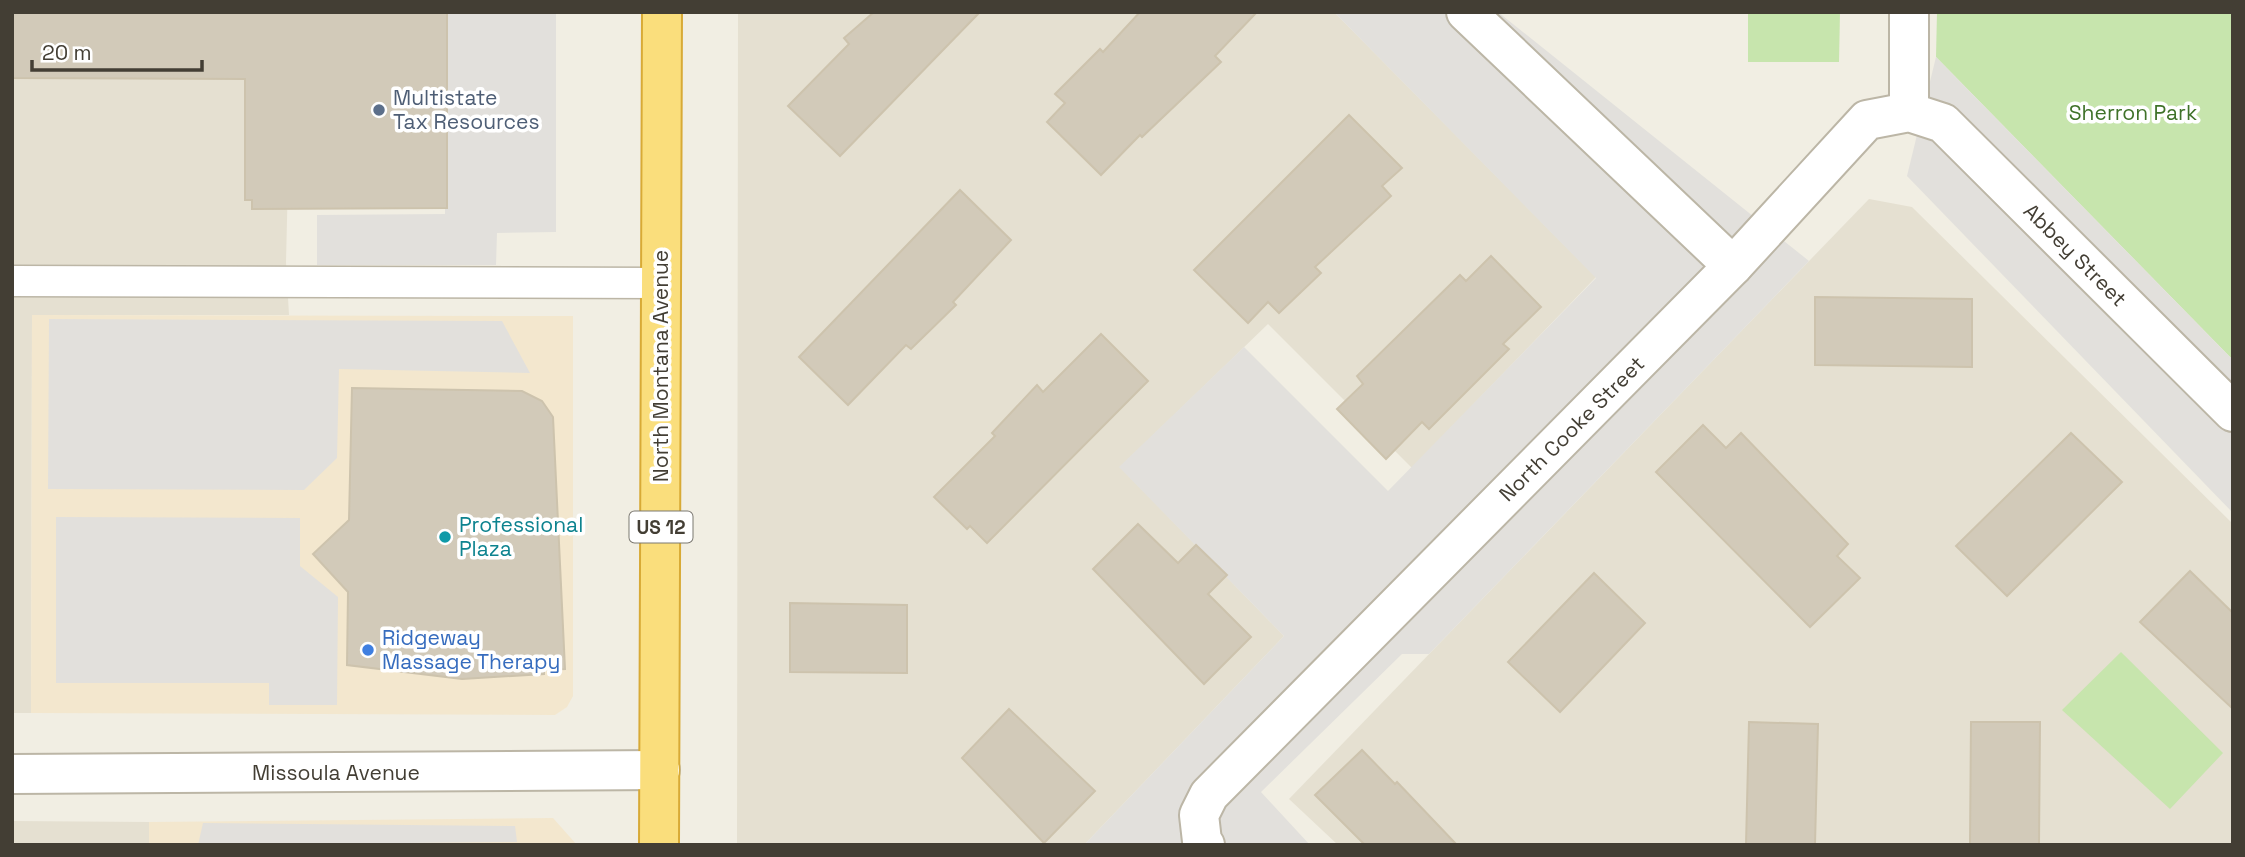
<svg xmlns="http://www.w3.org/2000/svg" width="2245" height="857" font-family="'Space Grotesk',sans-serif">
	<style>
		.residential { fill: #e5e0d1 }
		.commercial { fill: #f3e7ce }
		.green { fill: #c7e5ad }
		.parking { fill: #e2e0dc }
		.building { fill: #d2cab9; stroke: #cdc3ad; stroke-width: 2 }
		.lines { fill: none; stroke-linecap: round; stroke-linejoin: round }
		.service-casing { stroke: #bcb6a6; stroke-width: 33 }
		.minor-casing { stroke: #bcb6a6; stroke-width: 42 }
		.trunk-casing { stroke: #d8aa36; stroke-width: 42 }
		.service { stroke: #fff; stroke-width: 30 }
		.minor { stroke: #fff; stroke-width: 38 }
		.trunk { stroke: #fade7c; stroke-width: 38 }
		.service-dot { fill: #5c6f8a; stroke: #fff; stroke-width: 2.5 }
		.culture-dot { fill: #0f9aa8; stroke: #fff; stroke-width: 2.5 }
		.shop-dot { fill: #3f7fe0; stroke: #fff; stroke-width: 2.5 }
		.labels { text-anchor: middle; stroke-width: 7; stroke-linejoin: round; paint-order: stroke }
		.shield { fill: #fff; stroke: #7b7871; stroke-width: 2 }
		.shield-label { font-size: 19px; font-weight: bold; fill: #433e34 }
		.service-label { font-size: 21px; fill: #4e5e75; stroke: #fff; text-anchor: start }
		.park-label { font-size: 21px; fill: #3f7229; stroke: #fff }
		.street-label { font-size: 21px; fill: #433e34; stroke: #fff }
		.culture-label { font-size: 21px; fill: #0d838f; stroke: #fff; text-anchor: start }
		.shop-label { font-size: 21px; fill: #366cbe; stroke: #fff; text-anchor: start }
	</style>
	<rect width="100%" height="100%" fill="#f1eee3"/>
	<g class="residential">
		<path d="M12,12H292L286,262L289,315H32L31,713H12Z"/>
		<path d="M738,12H1334L1596,277L1412,468L1268,324L1120,467L1284,636L1084,845H737Z"/>
		<path d="M1869,199L1912,207L2233,524V845H1338L1289,799Z"/>
		<path d="M12,821L149,822V845H12Z"/>
	</g>
	<g class="commercial">
		<path d="M32,315L573,316V696L567,707L555,715L31,713Z"/>
		<path d="M553,818L577,845H149V822Z"/>
	</g>
	<g class="green">
		<path d="M1748,12H1840L1839,62H1748Z"/>
		<path d="M1937,12H2233V360L1936,57Z"/>
		<path d="M2121,652L2223,753L2170,809L2062,710Z"/>
	</g>
	<g class="parking">
		<path d="M445,12H556V232L497,233L496,265H317V215L445,214Z"/>
		<path d="M1334,12H1498L1809,261L1429,654H1402L1261,792L1310,845H1084L1284,636L1119,467L1244,347L1388,491L1596,278Z"/>
		<path d="M1936,57L2233,360V513L1907,176Z"/>
		<path d="M49,319L502,321L530,373L339,369L337,458L304,490L48,489Z"/>
		<path d="M56,517L300,518V566L338,597L337,705H269V683H56Z"/>
		<path d="M203,823L515,826L517,842L198,845Z"/>
	</g>
	<g class="building">
		<path d="M12,12H447V208L252,209V200H245V79L12,78Z"/>
		<path d="M874,12H980L840,156L788,106L849,44L844,38Z"/>
		<path d="M1140,12H1257L1215,56L1221,62L1142,137L1140,135L1101,175L1047,122L1065,103L1055,94L1100,49L1103,52Z"/>
		<path d="M1349,115L1402,168L1382,186L1391,196L1315,267L1321,273L1279,313L1268,302L1248,323L1194,270Z"/>
		<path d="M960,190L1011,240L953,302L956,305L911,349L906,345L848,405L799,357Z"/>
		<path d="M1491,256L1541,307L1503,344L1509,349L1429,429L1422,422L1386,459L1337,409L1363,384L1357,376L1460,275L1466,281Z"/>
		<path d="M1815,297L1972,299V367L1815,365Z"/>
		<path d="M1101,334L1148,381L987,543L970,526L967,529L934,497L995,436L992,433L1037,385L1043,392Z"/>
		<path d="M352,388L522,391L542,401L553,417L565,669L544,670V674L462,679L347,665L348,592L313,554L349,520Z"/>
		<path d="M1703,425L1726,448L1741,433L1848,544L1837,556L1860,578L1810,627L1656,472Z"/>
		<path d="M2071,433L2122,482L2007,596L1956,546Z"/>
		<path d="M1138,524L1178,563L1196,545L1227,575L1208,594L1251,637L1204,684L1093,569Z"/>
		<path d="M2190,571L2233,613V709L2140,622Z"/>
		<path d="M1594,573L1645,623L1560,712L1508,662Z"/>
		<path d="M790,603L907,605V673L790,672Z"/>
		<path d="M1009,709L1095,791L1044,843L962,758Z"/>
		<path d="M1749,722L1818,724L1815,845H1746Z"/>
		<path d="M1971,722H2040L2039,845H1970Z"/>
		<path d="M1362,750L1395,784L1397,782L1457,845H1365L1315,795Z"/>
	</g>
	<g class="lines">
		<g class="service-casing">
			<path id="service" d="M12,281L661,283"/>
		</g>
		<g class="minor-casing">
			<g id="minor">
				<path d="M1466,12L1733,266"/>
				<path d="M1909,112V12"/>
				<path d="M12,774L660,770"/>
				<path d="M1205,845L1202,841L1199,815L1209,795L1733,266L1867,120L1909,112L1943,123L2233,412"/>
			</g>
		</g>
		<g class="trunk-casing">
			<path id="trunk" d="M659,845L662,12"/>
		</g>
		<use href="#service" class="service"/>
		<use href="#minor" class="minor"/>
		<use href="#trunk" class="trunk"/>
	</g>
	<circle class="service-dot" cx="379" cy="110" r="7"/>
	<circle class="culture-dot" cx="445" cy="537" r="7"/>
	<circle class="shop-dot" cx="368" cy="650" r="7"/>
	<g class="labels">
		<rect class="shield" x="629.5" y="511.5" width="63" height="31" rx="5"/>
		<g class="shield-label">
			<text x="661" y="534">US 12</text>
		</g>
		<g class="service-label">
			<text x="393" y="105">Multistate<tspan x="393" dy="24">Tax Resources</tspan></text>
		</g>
		<g class="park-label">
			<text x="2133" y="120">Sherron Park</text>
		</g>
		<g class="street-label">
			<text transform="translate(2075 255) rotate(45)" y="7">Abbey Street</text>
			<text transform="translate(661 366) rotate(-90)" y="7">North Montana Avenue</text>
			<text transform="translate(1572 429) rotate(-45)" y="7">North Cooke Street</text>
			<text x="336" y="780">Missoula Avenue</text>
		</g>
		<g class="culture-label">
			<text x="459" y="532">Professional<tspan x="459" dy="24">Plaza</tspan></text>
		</g>
		<g class="shop-label">
			<text x="382" y="645">Ridgeway<tspan x="382" dy="24">Massage Therapy</tspan></text>
		</g>
	</g>
	<rect width="2245" height="857" fill="none" stroke="#433e34" stroke-width="28"/>
	<path d="M32 60v10h170v-10" fill="none" stroke="#433e34" stroke-width="3.5"/>
	<text x="42" y="60" font-size="21" fill="#433e34" stroke="#ffffff" stroke-width="5" paint-order="stroke">20 m</text>
</svg>
